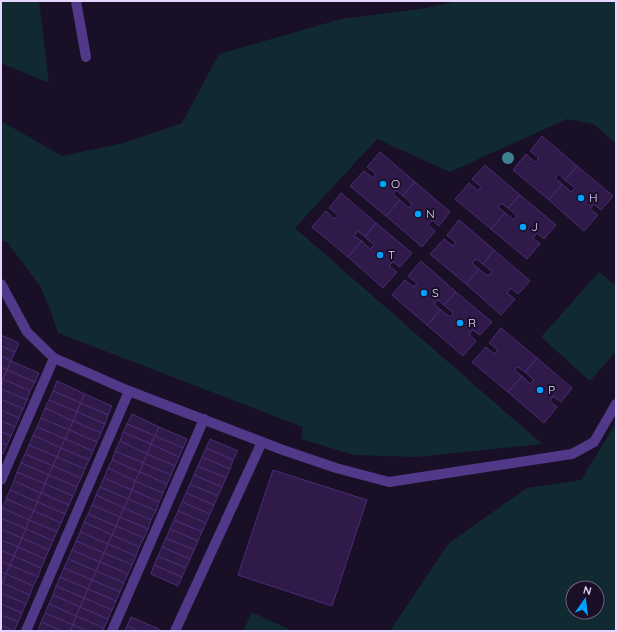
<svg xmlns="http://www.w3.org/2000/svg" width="617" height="632" font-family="Quicksand,sans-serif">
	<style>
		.green { fill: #112a31; fill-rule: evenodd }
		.building { fill: #301a49; stroke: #4e2b76 }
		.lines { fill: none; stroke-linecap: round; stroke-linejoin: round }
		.lane { stroke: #513888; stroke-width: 10 }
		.street { stroke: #513888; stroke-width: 10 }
		.tree { fill: #3e828f }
		.poi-dot { fill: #01a1ff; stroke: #190f27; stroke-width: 1.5 }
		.labels { text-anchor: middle; stroke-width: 4; stroke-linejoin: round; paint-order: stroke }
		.poi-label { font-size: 12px; fill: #e5d5ff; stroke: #190f27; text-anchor: start }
	</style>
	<rect width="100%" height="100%" fill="#190f27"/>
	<g class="green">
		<path d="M1,1H39L49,83L1,63Z"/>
		<path d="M459,1H616V144L594,124L567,119L450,172L377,139L295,228L542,444L417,457L354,455L301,439L303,427L58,333L50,309L40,286L7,242L1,240V121L62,156L124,143L182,123L219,54L341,19L420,9Z"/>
		<path d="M599,272L616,286V351L590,381L541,337Z"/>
		<path d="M616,423V631H390L449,543L527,488L581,480ZM573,588H597V612H573Z"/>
		<path d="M252,612L293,631H243Z"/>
	</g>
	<g class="building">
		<path d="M542,136L577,166L565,180L559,174L555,178L562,184L549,200L513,170L526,154L535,162L539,158L530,151Z"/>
		<path d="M380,152L415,182L403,196L396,190L393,194L400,200L386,216L350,186L364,171L373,178L376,174L367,167Z"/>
		<path d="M485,165L520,195L508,208L501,203L498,207L505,213L491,229L455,199L469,183L478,191L481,187L472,179Z"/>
		<path d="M577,166L613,196L601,210L594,204L590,209L598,215L584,231L549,200L562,184L571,192L575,188L565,180Z"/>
		<path d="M415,182L450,212L439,226L432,220L428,225L435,231L422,247L386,216L400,200L409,208L412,204L403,196Z"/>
		<path d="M341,193L376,223L365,237L358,231L354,236L362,241L348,257L312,227L326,211L334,219L338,215L329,208Z"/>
		<path d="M520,195L556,225L544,239L537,233L533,238L540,244L527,259L491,229L505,213L514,220L517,216L508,208Z"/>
		<path d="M459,220L494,250L483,264L476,259L472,263L479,269L466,284L430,254L444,239L453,246L456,243L447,235Z"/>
		<path d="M376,223L412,253L400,267L393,262L389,266L397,272L383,288L348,257L362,241L370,249L374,245L365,237Z"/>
		<path d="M494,250L530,281L518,294L511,288L507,293L515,299L501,315L466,284L479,269L488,276L492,272L483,264Z"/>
		<path d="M421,261L456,292L444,305L438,300L434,304L441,310L427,325L392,295L405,280L414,287L417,283L408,276Z"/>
		<path d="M456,292L492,322L480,335L473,330L469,334L476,341L463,356L427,325L441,310L450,317L453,313L444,305Z"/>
		<path d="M501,328L537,358L525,372L518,367L514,370L522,376L508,392L472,362L486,347L494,354L498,350L489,343Z"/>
		<path d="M1,335L19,343L15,352L1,346Z"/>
		<path d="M1,346L15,352L11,361L1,356Z"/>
		<path d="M1,356L11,361L7,370L1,367Z"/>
		<path d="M537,358L572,388L561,402L553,396L550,401L557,407L544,423L508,392L522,376L530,384L534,380L525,372Z"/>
		<path d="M11,361L39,373L35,382L7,370Z"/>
		<path d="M1,367L7,370L3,379L1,378Z"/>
		<path d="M7,370L35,382L30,391L3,379Z"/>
		<path d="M3,379L30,391L27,400L1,389Z"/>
		<path d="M57,381L85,394L81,403L53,391Z"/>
		<path d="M1,389L27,400L23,409L1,399Z"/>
		<path d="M53,391L81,403L77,412L49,400Z"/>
		<path d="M85,394L112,406L108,415L81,403Z"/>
		<path d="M1,399L23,409L19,418L1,410Z"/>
		<path d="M49,400L77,412L73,421L45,408Z"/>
		<path d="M81,403L108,415L105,424L77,412Z"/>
		<path d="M45,408L73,421L69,430L41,418Z"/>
		<path d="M1,410L19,418L15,427L1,421Z"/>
		<path d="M77,412L105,424L101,433L73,421Z"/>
		<path d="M132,414L159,427L155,436L127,424Z"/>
		<path d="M41,418L69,430L65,439L37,427Z"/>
		<path d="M1,421L15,427L11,436L1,432Z"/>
		<path d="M73,421L101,433L97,442L69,430Z"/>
		<path d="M127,424L155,436L151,444L123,432Z"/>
		<path d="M37,427L65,439L61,448L33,435Z"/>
		<path d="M159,427L187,439L183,448L155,436Z"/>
		<path d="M69,430L97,442L93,451L65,439Z"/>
		<path d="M1,432L11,436L7,445L1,442Z"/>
		<path d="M123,432L151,444L147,454L120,441Z"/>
		<path d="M33,435L61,448L57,457L29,445Z"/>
		<path d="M155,436L183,448L179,457L151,444Z"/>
		<path d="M65,439L93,451L89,460L61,448Z"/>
		<path d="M210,439L238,451L233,460L206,448Z"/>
		<path d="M120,441L147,454L143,463L115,451Z"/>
		<path d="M1,442L7,445L3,454L1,453Z"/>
		<path d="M151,444L179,457L175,466L147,454Z"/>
		<path d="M29,445L57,457L53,466L25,454Z"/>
		<path d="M61,448L89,460L85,469L57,457Z"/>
		<path d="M206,448L233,460L230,469L202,457Z"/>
		<path d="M115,451L143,463L140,472L112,460Z"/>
		<path d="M25,454L53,466L49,475L21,463Z"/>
		<path d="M147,454L175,466L171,475L143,463Z"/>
		<path d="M57,457L85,469L81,478L53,466Z"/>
		<path d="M202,457L230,469L226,478L198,466Z"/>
		<path d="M112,460L140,472L135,481L108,468Z"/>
		<path d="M21,463L49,475L45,484L17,472Z"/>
		<path d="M143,463L171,475L167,484L140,472Z"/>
		<path d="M53,466L81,478L77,487L49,475Z"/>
		<path d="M198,466L226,478L222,487L194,475Z"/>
		<path d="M108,468L135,481L132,490L104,478Z"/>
		<path d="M273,470L367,500L332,606L238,575Z"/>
		<path d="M17,472L45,484L41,493L14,481Z"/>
		<path d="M140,472L167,484L163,493L135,481Z"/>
		<path d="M49,475L77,487L73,496L45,484Z"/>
		<path d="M194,475L222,487L218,496L190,484Z"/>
		<path d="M104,478L132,490L128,499L100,487Z"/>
		<path d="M14,481L41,493L37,502L10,490Z"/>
		<path d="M135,481L163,493L159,502L132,490Z"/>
		<path d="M45,484L73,496L69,505L41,493Z"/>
		<path d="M190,484L218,496L214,505L186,493Z"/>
		<path d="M100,487L128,499L124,508L96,495Z"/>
		<path d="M10,490L37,502L34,511L6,499Z"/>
		<path d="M132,490L159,502L156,511L128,499Z"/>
		<path d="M41,493L69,505L65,514L37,502Z"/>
		<path d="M186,493L214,505L210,514L182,502Z"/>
		<path d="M96,495L124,508L120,517L92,505Z"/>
		<path d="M6,499L34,511L29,520L2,508Z"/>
		<path d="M128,499L156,511L151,520L124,508Z"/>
		<path d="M37,502L65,514L61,523L34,511Z"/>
		<path d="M182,502L210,514L206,523L178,511Z"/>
		<path d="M92,505L120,517L116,526L88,514Z"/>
		<path d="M2,508L29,520L26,529L1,518Z"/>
		<path d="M124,508L151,520L148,529L120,517Z"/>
		<path d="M34,511L61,523L57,532L29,520Z"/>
		<path d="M178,511L206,523L202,532L174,520Z"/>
		<path d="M88,514L116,526L112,535L84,522Z"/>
		<path d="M120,517L148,529L144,538L116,526Z"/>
		<path d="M1,518L26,529L22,538L1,529Z"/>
		<path d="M29,520L57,532L53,541L26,529Z"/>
		<path d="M174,520L202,532L198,541L170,529Z"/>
		<path d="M84,522L112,535L108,544L80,532Z"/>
		<path d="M116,526L144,538L139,547L112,535Z"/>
		<path d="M1,529L22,538L18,547L1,540Z"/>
		<path d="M26,529L53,541L49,550L22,538Z"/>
		<path d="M170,529L198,541L194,550L166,538Z"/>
		<path d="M80,532L108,544L104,553L76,541Z"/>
		<path d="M112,535L139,547L136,556L108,544Z"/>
		<path d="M22,538L49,550L45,559L18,547Z"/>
		<path d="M166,538L194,550L190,559L162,547Z"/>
		<path d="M1,540L18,547L14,556L1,550Z"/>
		<path d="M76,541L104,553L100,562L72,550Z"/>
		<path d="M108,544L136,556L132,565L104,553Z"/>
		<path d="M18,547L45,559L41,568L14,556Z"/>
		<path d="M162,547L190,559L186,568L158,556Z"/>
		<path d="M1,550L14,556L10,565L1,561Z"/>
		<path d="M72,550L100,562L96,571L68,559Z"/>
		<path d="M104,553L132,565L128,574L100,562Z"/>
		<path d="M14,556L41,568L38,577L10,565Z"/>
		<path d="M158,556L186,568L182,577L154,565Z"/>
		<path d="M68,559L96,571L92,580L64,568Z"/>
		<path d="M1,561L10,565L6,574L1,572Z"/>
		<path d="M100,562L128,574L124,583L96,571Z"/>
		<path d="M10,565L38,577L33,586L6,574Z"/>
		<path d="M154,565L182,577L178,586L151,574Z"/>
		<path d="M64,568L92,580L88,589L60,577Z"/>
		<path d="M96,571L124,583L120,592L92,580Z"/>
		<path d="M1,572L6,574L2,583H1Z"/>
		<path d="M6,574L33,586L30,595L2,583Z"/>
		<path d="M60,577L88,589L84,598L56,586Z"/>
		<path d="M92,580L120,592L116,601L88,589Z"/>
		<path d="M2,583L30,595L26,604L1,593Z"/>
		<path d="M56,586L84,598L80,607L53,595Z"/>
		<path d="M88,589L116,601L112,610L84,598Z"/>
		<path d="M1,593L26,604L22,613L1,604Z"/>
		<path d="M53,595L80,607L76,616L49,604Z"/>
		<path d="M84,598L112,610L108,619L80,607Z"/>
		<path d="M1,604L22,613L18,622L1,615Z"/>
		<path d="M49,604L76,616L73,625L45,613Z"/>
		<path d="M80,607L108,619L104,628L76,616Z"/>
		<path d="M45,613L73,625L70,631H62L41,622Z"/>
		<path d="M1,615L18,622L14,631L1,625Z"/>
		<path d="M76,616L104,628L103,631H87L73,625Z"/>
		<path d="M131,617L159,629L158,631H138L127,626Z"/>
		<path d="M41,622L62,631H38Z"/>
		<path d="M1,625L14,631H1Z"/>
		<path d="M73,625L87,631H70Z"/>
		<path d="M127,626L138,631H125Z"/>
	</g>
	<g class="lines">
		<path class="lane" d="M76,1L86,57"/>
		<g class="street">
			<path d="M1,284L27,332L54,358L129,391L283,450L336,468L389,482L572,454L594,442L616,404"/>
			<path d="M1,480L54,358"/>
			<path d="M26,631L129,391"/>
			<path d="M112,631L204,419"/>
			<path d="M175,631L262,442"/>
		</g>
	</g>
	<circle class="tree" cx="508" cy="158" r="6"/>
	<g class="poi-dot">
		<circle cx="383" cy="184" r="4"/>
		<circle cx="581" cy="198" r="4"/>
		<circle cx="418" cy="214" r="4"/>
		<circle cx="523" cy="227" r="4"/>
		<circle cx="380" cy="255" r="4"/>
		<circle cx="424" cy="293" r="4"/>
		<circle cx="460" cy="323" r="4"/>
		<circle cx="540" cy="390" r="4"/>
	</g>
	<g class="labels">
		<g class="poi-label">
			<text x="391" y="188">O</text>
			<text x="589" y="202">H</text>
			<text x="426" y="218">N</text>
			<text x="531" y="231">J</text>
			<text x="388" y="259">T</text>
			<text x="432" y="297">S</text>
			<text x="468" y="327">R</text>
			<text x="548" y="394">P</text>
		</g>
	</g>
	<rect width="617" height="632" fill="none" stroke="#e5d5ff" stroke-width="4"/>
	<g transform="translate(585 600) rotate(14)"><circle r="19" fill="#190f27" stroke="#6b5e7d"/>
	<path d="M0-3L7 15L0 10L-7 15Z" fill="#01a1ff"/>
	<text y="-6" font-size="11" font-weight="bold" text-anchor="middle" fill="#e5d5ff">N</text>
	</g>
</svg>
